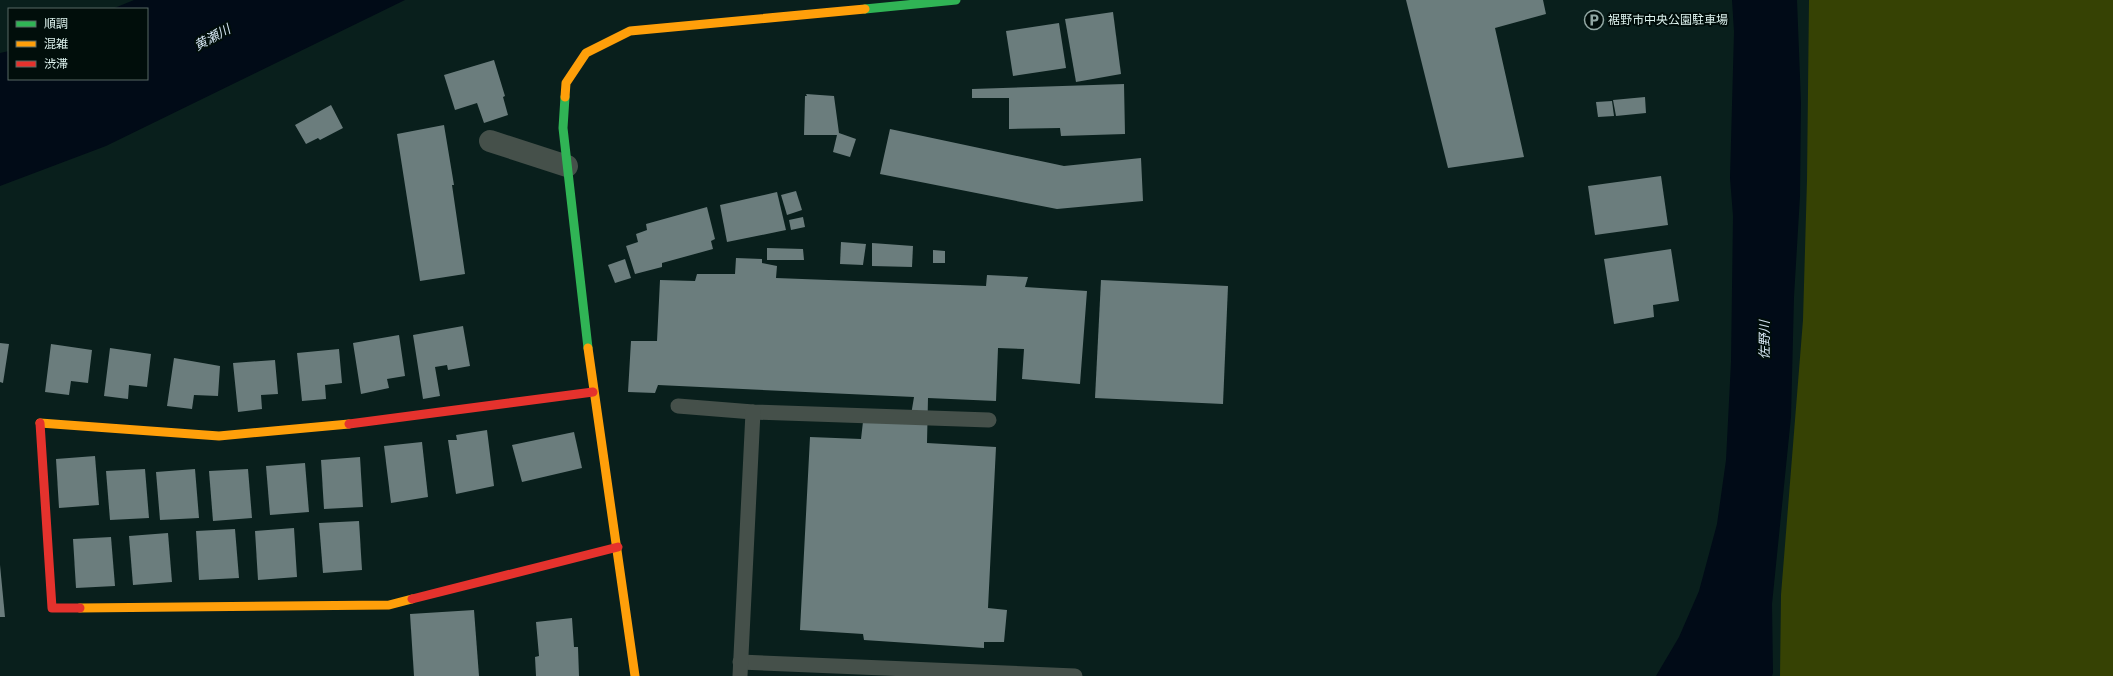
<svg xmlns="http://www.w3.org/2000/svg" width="2113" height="676" font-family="'Asap Condensed','Noto Sans JP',sans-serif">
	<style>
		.green { fill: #364204 }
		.water { fill: #010b17 }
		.building { fill: #6b7d7d }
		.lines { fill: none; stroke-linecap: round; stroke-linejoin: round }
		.lane { stroke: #45504a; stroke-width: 15 }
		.street { stroke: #45504a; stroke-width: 22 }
		.fast { stroke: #30b455; stroke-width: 9 }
		.slow { stroke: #ff9f0a; stroke-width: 9 }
		.jam { stroke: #e5322d; stroke-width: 9 }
		.labels { text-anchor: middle; stroke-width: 4; stroke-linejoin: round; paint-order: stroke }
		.poi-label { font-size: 12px; fill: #dbf0ec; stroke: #010e0b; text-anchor: start }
		.water-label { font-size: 13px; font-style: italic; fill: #d5e5f2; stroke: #010e0b }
	</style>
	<rect width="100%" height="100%" fill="#091f1c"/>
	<path class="green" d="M1809,0H2113V676H1780L1781,595L1803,320L1807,180Z"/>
	<g class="water">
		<path d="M134,0H405L106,146L0,186V53L9,51V79H147V9H112Z"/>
		<path d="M1732,0H1797L1801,103L1800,196L1794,297L1791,417L1772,604L1773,673L1772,676H1656L1679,637L1699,591L1717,524L1726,460L1731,362L1733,216L1730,178L1734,32Z"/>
	</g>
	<g class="building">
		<path d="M1406,0H1543L1546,14L1495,28L1524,157L1448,168Z"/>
		<path d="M1113,12L1121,74L1076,82L1065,19Z"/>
		<path d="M1059,23L1066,68L1013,76L1006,31Z"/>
		<path d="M494,60L505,96L503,97L508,115L484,123L477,103L455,110L444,75Z"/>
		<path d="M1124,84L1125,134L1061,136L1060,128L1009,129V98H972V89Z"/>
		<path d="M806,94L834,96L839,133L856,139L850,157L833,152L837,135H804L805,96H807Z"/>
		<path d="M1645,97L1646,113L1616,116L1613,100Z"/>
		<path d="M1612,101L1614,116L1598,117L1596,102Z"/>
		<path d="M331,105L343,128L320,140L318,138L306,144L295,125Z"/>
		<path d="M444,125L454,185H452L465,274L420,281L397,134Z"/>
		<path d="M890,129L1064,166L1141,158L1143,201L1057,209L880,174Z"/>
		<path d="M1661,176L1668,225L1595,235L1588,186Z"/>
		<path d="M796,191L802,210L787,215L781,195Z"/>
		<path d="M777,192L786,230L727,242L720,205Z"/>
		<path d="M707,207L715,239L711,241L713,249L662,263V267L635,274L626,246L638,242L636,234L647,230L646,224Z"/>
		<path d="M803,217L805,227L791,230L789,220Z"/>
		<path d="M841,242L866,244L863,265L840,264Z"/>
		<path d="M872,243L913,246L912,267L872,266Z"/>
		<path d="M767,248L803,249L804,260H767Z"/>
		<path d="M1671,249L1679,301L1653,305L1654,317L1614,324L1604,259Z"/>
		<path d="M933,250L945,251V263H933Z"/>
		<path d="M736,258L762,259V263L777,266L776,278L986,286L987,275L1028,277L1025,287L1087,291L1080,384L1022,379L1024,349L998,348L996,401L928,398L927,443L996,447L988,608L1007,610L1004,642H984V648L864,640L863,634L800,630L810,437L861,439L864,413L911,415L914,397L658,385L655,393L628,392L631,341H657L660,280L695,281L697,274H735Z"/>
		<path d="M625,259L631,278L615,283L608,265Z"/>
		<path d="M1101,280L1228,286L1223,404L1095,398Z"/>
		<path d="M463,326L470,366L448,370L447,365L435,367L440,396L423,399L413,335Z"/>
		<path d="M399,335L405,376L387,379L389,388L361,394L353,343Z"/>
		<path d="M0,343L9,344L3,383L0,382Z"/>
		<path d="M51,344L92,350L88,383L71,381L69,395L45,392Z"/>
		<path d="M110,348L151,354L147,387L129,385L128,399L104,396Z"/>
		<path d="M339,349L342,383L325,385L326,399L302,401L297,353Z"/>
		<path d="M174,358L220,366L218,396L194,395L192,409L167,406Z"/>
		<path d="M275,360L278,394L261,395L262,409L238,412L233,363Z"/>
		<path d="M487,430L494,486L456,494L448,440H457L456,435Z"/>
		<path d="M574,432L582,468L522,482L512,445Z"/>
		<path d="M422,442L428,497L391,503L384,446Z"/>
		<path d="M95,456L99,505L59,508L56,459Z"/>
		<path d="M360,457L363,507L324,509L321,460Z"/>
		<path d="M305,463L309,512L270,515L266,466Z"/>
		<path d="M145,469L149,518L110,520L106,471Z"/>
		<path d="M195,469L199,518L160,520L156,472Z"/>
		<path d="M248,469L252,518L213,521L209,471Z"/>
		<path d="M359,521L362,570L323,573L319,523Z"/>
		<path d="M294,528L297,577L258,580L255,531Z"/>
		<path d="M235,529L239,578L199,580L196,531Z"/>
		<path d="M168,533L172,582L133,585L129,536Z"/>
		<path d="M111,537L115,586L76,588L73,539Z"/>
		<path d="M0,565L5,617H0Z"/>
		<path d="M474,610L479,676H414L410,614Z"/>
		<path d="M572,618L574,647H578L579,676H536L535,657L539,656L536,622Z"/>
	</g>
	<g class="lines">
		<g class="lane">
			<path d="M678,406L753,412L989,420"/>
			<path d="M740,662L1075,676"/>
			<path d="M740,676L753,412"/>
		</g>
		<path class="street" d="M490,141L567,166"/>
		<g class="fast">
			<path d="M865,9L956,0"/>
			<path d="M565,97L563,128L588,348"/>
		</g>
		<g class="slow">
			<path d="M565,97L566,83L586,53L630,31L865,9"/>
			<path d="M588,348L635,676"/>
			<path d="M40,423L219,436L349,424"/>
			<path d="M80,608L389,605L412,599"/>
		</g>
		<g class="jam">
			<path d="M40,423L52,608H80"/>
			<path d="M349,424L593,392"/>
			<path d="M412,599L618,547"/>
		</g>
	</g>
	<defs>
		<g id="parking-ring" transform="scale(1)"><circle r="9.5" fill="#010e0b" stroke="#92a7a3" stroke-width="1.5"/><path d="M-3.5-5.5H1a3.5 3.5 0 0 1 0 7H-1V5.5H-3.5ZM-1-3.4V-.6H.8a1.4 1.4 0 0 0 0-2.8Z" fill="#92a7a3"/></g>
	</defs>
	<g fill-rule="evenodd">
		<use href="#parking-ring" x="1594" y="20"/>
	</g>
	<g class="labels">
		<g class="poi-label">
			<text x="1608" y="24">裾野市中央公園駐車場</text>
		</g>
		<g class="water-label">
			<text transform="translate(212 37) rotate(-29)" y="5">黄瀬川</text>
			<text transform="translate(1764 340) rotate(-90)" y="5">佐野川</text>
		</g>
	</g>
	<rect x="8" y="8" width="140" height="72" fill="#010e0b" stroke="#586865"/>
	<rect x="16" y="21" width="20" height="6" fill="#30b455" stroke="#586865"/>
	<text x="44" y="28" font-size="12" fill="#dbf0ec">順調</text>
	<rect x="16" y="41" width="20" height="6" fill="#ff9f0a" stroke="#586865"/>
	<text x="44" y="48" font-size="12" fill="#dbf0ec">混雑</text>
	<rect x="16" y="61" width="20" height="6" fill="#e5322d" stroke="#586865"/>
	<text x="44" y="68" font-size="12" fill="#dbf0ec">渋滞</text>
</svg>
